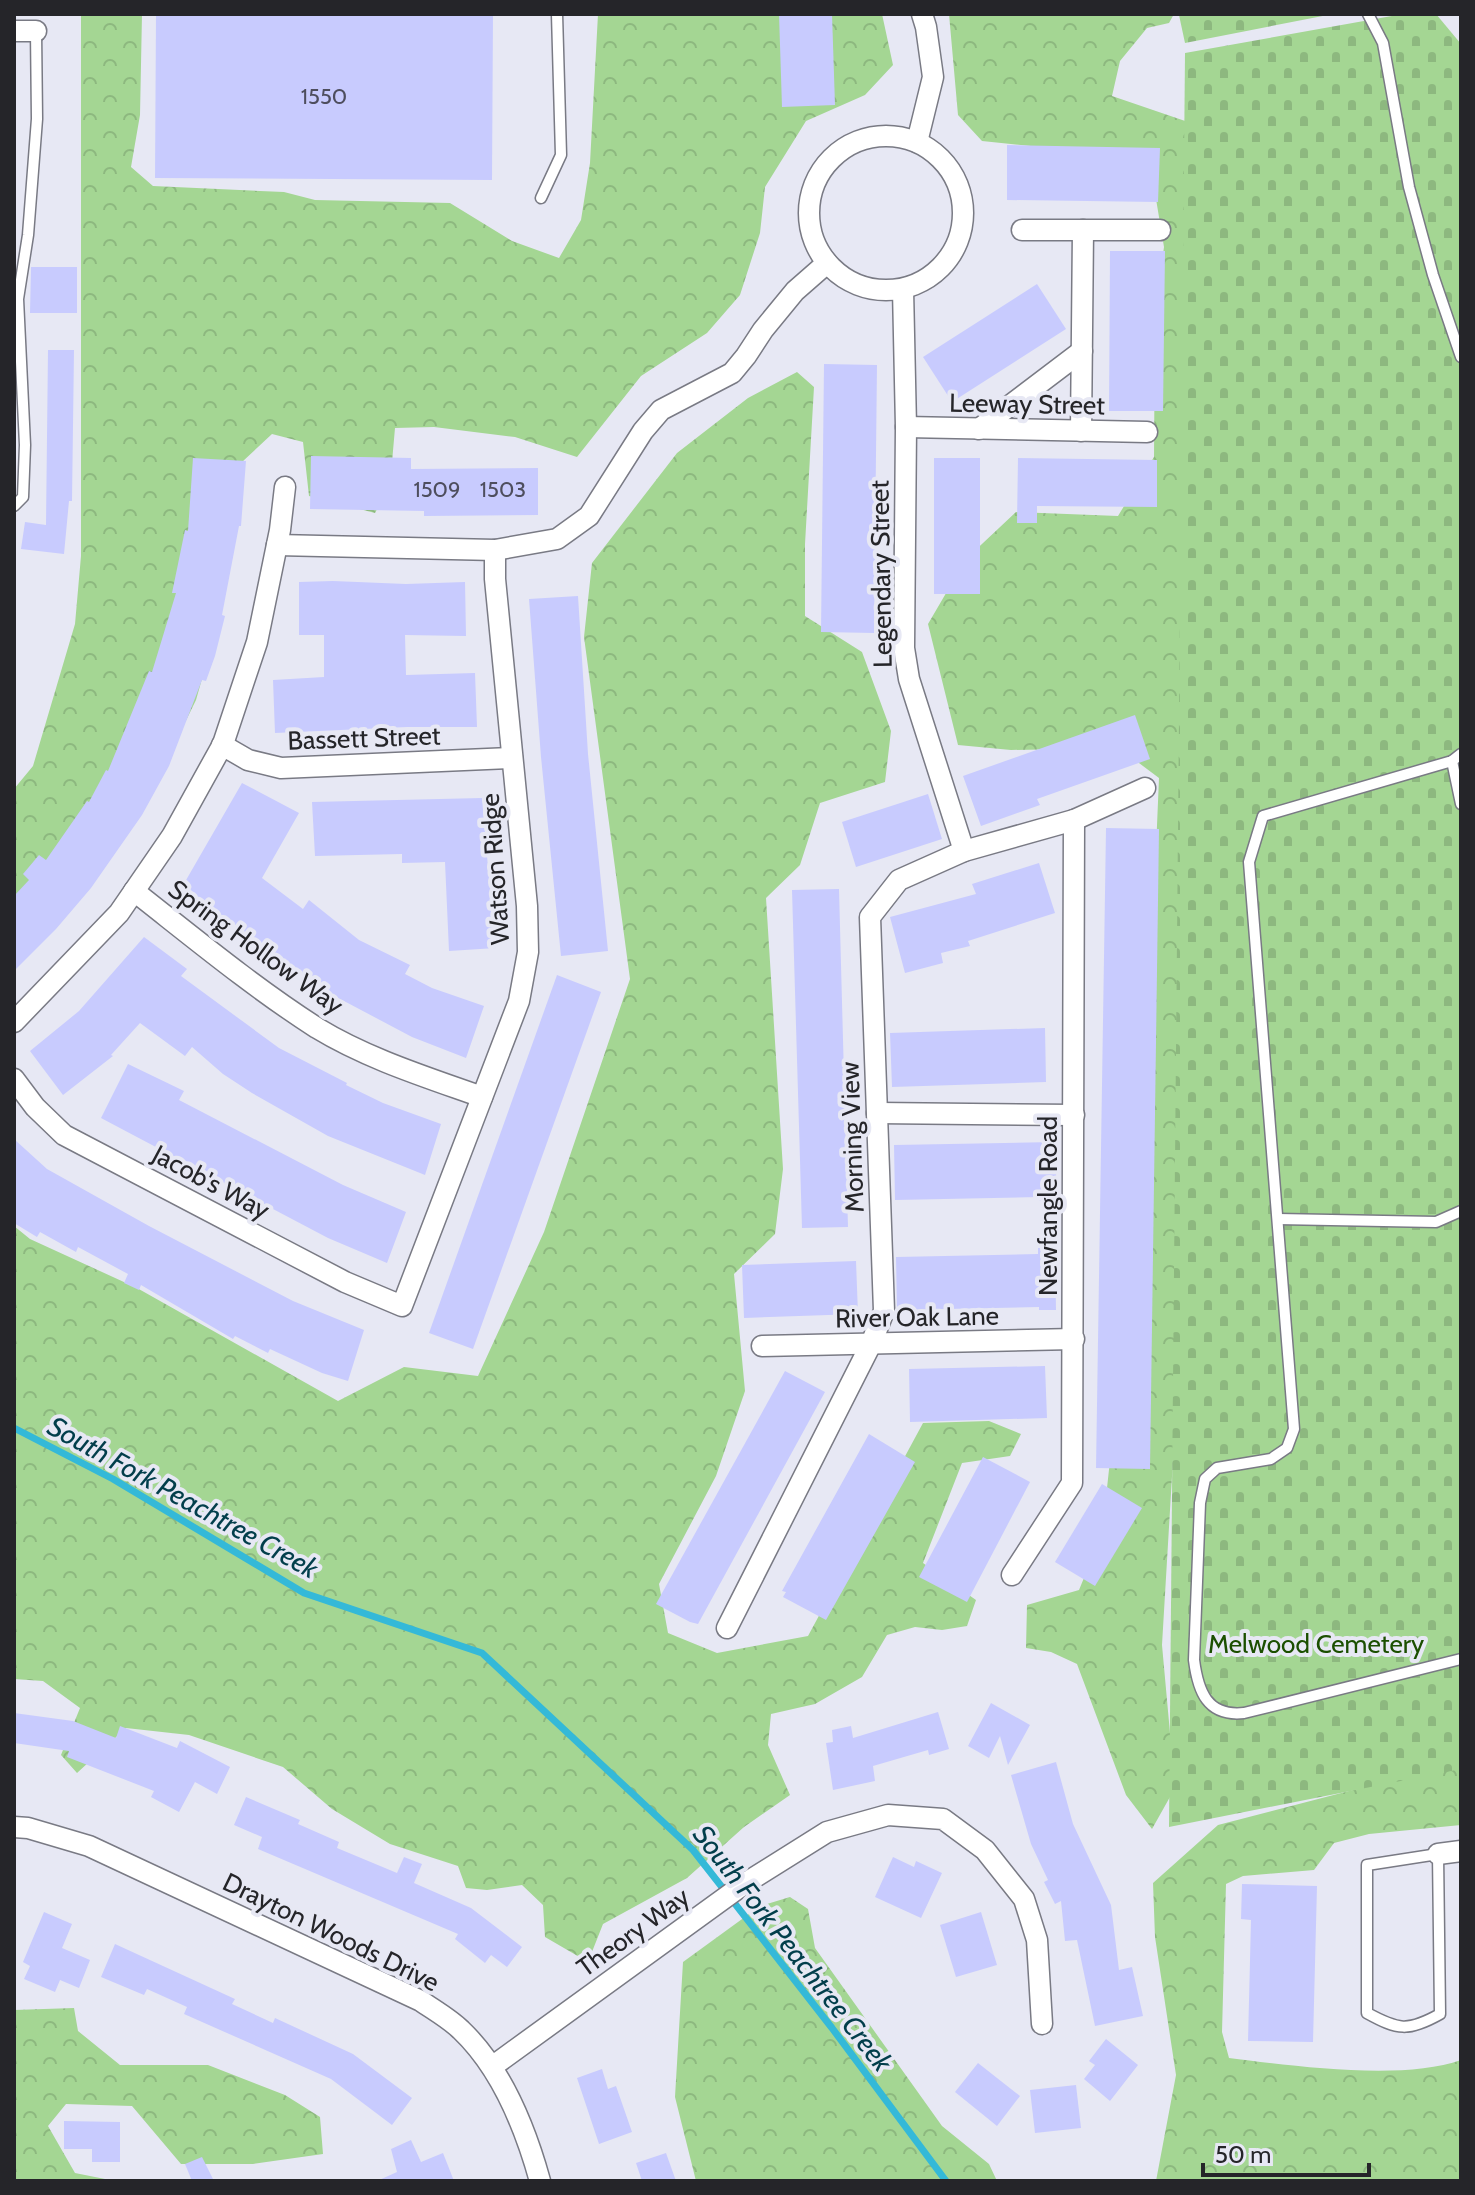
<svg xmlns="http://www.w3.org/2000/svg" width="1475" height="2195" font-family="Cabin,sans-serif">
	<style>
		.forest { fill: url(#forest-crowns) }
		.cemetery { fill: url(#cemetery-stones) }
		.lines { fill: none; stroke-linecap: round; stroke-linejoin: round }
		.stream { stroke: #34b9d8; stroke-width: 7 }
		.building { fill: #c8cbfe }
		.lane-casing { stroke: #797a84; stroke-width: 13 }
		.street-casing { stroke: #797a84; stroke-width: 23 }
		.lane { stroke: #fff; stroke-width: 10 }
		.street { stroke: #fff; stroke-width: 20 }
		.labels { text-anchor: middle; stroke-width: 8; stroke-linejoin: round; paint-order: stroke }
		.number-label { font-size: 22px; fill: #4e4e5e }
		.street-label { font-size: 26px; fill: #252529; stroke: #e7e8f4 }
		.park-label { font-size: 26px; fill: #1b4f00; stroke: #e7e8f4 }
		.water-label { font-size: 28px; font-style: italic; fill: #023e4b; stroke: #e7e8f4 }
	</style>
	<defs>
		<pattern id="forest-crowns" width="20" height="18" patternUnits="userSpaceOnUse" patternTransform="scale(2)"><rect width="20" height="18" fill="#a4d693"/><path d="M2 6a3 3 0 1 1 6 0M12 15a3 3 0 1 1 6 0" fill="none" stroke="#8db87f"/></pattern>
		<pattern id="cemetery-stones" width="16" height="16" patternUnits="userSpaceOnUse" patternTransform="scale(2)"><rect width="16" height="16" fill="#a4d693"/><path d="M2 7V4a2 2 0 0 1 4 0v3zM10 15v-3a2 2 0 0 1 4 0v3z" fill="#8db87f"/></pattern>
	</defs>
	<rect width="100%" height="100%" fill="#e7e8f4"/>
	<g class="forest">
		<path d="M81,14H142L140,115L131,167L153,186L284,192L315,200L450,203L512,241L559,258L581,220L590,163L598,14H882L893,65L865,95L806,121L765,187L760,233L740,295L707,333L641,376L577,457L515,437L434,427L395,428L390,485L375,513L309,496L303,442L272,434L242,462L219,619L196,700L158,778L14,952V789L33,766L75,624L81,556Z"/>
		<path d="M949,14H1174L1169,23L1147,28L1120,61L1112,96L1191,123L1175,1426L1162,1645L1175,1788L1152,1829L1126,1795L1077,1664L1051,1652L1026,1648L1027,1605L1079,1590L1102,1534L1143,1157L1159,778L1119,748L1011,750L958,745L928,624L966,559L1016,512L1118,516L1154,457L1155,311L1164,247L1152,175L1099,153L982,141L958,115Z"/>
		<path d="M797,372L814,387L805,544V616L862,652L891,731L885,782L820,803L800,865L766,898L783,1169L775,1234L734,1274L745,1391L716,1476L659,1584L668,1633L717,1653L808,1636L923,1423L989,1421L1021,1434L1010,1456L962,1463L923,1563L976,1600L967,1626L942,1630L915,1627L887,1635L862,1677L815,1704L771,1714L768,1745L790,1795L744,1827L687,1878L603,1924L588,1962L545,1937L543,1905L522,1885L487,1890L466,1888L458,1866L390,1844L332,1809L283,1767L189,1735L126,1728L77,1773L61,1755L80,1708L43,1681L14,1679V1226L30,1239L137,1288L338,1401L404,1367L478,1376L544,1232L630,979L584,637L592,563L677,453L748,398Z"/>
		<path d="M1461,1766V1825L1369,1834L1334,1843L1314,1870L1243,1876L1226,1884L1222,2032L1229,2058C1292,2066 1403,2081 1461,2060V2181H1156L1176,2075L1155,1937L1153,1883L1218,1825L1426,1771Z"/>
		<path d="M790,1897L808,1909L815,1948L942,2126L989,2164L997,2181H696L675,2097L683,1962L760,1906Z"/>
		<path d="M74,2008L78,2031L120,2065H208L285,2095L320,2117L323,2154L253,2164H181L132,2106L66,2104L48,2126L75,2173L115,2181H14V2010Z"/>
	</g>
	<g class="cemetery">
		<path d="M1184,14H1333L1185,43L1179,15Z"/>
		<path d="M1403,14H1436L1461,44V1769L1169,1827L1185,53Z"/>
	</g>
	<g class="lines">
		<path class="stream" d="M14,1428L113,1479L304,1593L482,1653L693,1850L832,2028L946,2181"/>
	</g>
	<g class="building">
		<path d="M156,14H493L492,180L155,178Z"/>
		<path d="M779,14H832L835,105L782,107Z"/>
		<path d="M1007,145L1160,148L1158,202L1007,200Z"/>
		<path d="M1110,251H1165L1163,411H1109Z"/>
		<path d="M31,267H77V313H30Z"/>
		<path d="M1037,284L1066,329L952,402L923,357Z"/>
		<path d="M48,350H74L72,501H69L64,554L21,549L25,522L46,525Z"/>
		<path d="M824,364L877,365L874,633L821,632Z"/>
		<path d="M311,456L411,458V469L538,468V515L424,516V511L310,509Z"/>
		<path d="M193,458L246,461L241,526H239L222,615L225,616L215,656L206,681L202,680L169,766L142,815L91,888L56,929L14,971V896L29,880L23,874L39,855L46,860L87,801L89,802L106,770L108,771L149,671L152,672L176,593H172L185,530L188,531Z"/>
		<rect x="934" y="458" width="46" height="136"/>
		<path d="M1018,458L1157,460V507L1037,506V523H1017Z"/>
		<path d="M333,581L406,584L465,582L466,636L405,635L406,675L475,673L477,727H407L275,733L273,680L324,677V635H299V582Z"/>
		<path d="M578,596L588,754L608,951L561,956L541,757L529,599Z"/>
		<path d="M1135,715L1150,759L1037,799L1040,805L981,826L963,776Z"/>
		<path d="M242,783L299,813L262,878L303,909L309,900L359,940L410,965L405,974L432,988L484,1006L466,1058L412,1037L327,992L270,953L271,951L226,918L224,922L178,894Z"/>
		<path d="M928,794L942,839L856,867L842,822Z"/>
		<path d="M482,798L489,879H493L496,948L449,951L445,862L402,863V854L315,856L312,802Z"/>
		<path d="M1106,828L1159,829L1150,1469L1096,1468Z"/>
		<path d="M1039,863L1055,913L968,941L970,946L941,953L943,963L905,973L890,917L976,894L972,884Z"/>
		<path d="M839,889L848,1227L802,1228L792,890Z"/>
		<path d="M144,937L187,969L181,976L279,1048L347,1083L346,1085L383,1103L441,1124L425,1175L328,1136L252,1093L223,1074L192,1047L185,1056L140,1023L111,1055L113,1056L63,1095L30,1051L79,1011Z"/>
		<path d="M557,975L601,992L473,1349L429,1333Z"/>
		<path d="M1045,1028L1046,1082L892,1087L890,1033Z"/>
		<path d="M128,1064L184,1091L179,1100L343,1185L406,1212L387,1263L328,1238L101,1118Z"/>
		<path d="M14,1139L47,1169L149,1226L293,1301L364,1330L348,1381L322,1373L270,1349L268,1353L235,1336L233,1339L141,1285L139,1290L124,1283L128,1274L78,1247L76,1252L40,1232L37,1237L14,1223Z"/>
		<path d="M1055,1142L1057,1201H1040L1039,1197L895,1200L894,1145Z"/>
		<path d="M1038,1248H1055L1056,1310H1039V1307L897,1310L896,1257L1038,1254Z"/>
		<path d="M856,1261L858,1314L744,1318L742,1265Z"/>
		<path d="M1045,1366L1047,1418L910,1422L909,1369Z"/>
		<path d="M785,1371L825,1392L698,1624L690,1622L656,1604Z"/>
		<path d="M869,1434L915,1462L826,1620L783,1597L786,1592L782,1591Z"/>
		<path d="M983,1457L1030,1482L967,1602L919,1577Z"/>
		<path d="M1102,1484L1142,1508L1095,1586L1055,1562Z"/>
		<path d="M991,1703L1030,1725L1008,1765L1000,1736L989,1758L968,1746Z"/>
		<path d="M938,1712L949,1749L929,1755L928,1750L873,1766L875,1781L833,1790L826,1743L833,1742L832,1730L851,1726L853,1738Z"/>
		<path d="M14,1713L73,1721L116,1738L120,1726L177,1748L180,1741L230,1767L217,1794L195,1782L179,1812L151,1797L154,1791L67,1757L69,1751L14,1743Z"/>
		<path d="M1056,1762L1073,1824L1111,1905L1119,1970L1132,1967L1143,2016L1095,2026L1077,1940L1065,1941L1061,1901L1055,1904L1044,1882L1048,1880L1031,1844L1011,1775Z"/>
		<path d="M246,1797L300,1820L298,1824L339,1842L337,1848L397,1873L404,1857L422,1864L414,1883L471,1908L522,1947L507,1967L491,1955L485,1963L455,1939L458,1934L258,1849L262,1837L234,1825Z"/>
		<path d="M893,1857L914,1867L916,1861L942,1873L921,1918L875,1897Z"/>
		<path d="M1242,1884L1317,1886L1313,2042L1248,2041L1251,1920L1241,1919Z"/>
		<path d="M44,1912L72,1924L62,1948L90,1960L79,1988L60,1980L55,1992L24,1979L30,1966L23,1962Z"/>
		<path d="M981,1912L997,1965L956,1977L940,1925Z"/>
		<path d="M115,1944L235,1999L232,2004L273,2023L275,2018L353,2054L412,2098L392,2125L331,2079L184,2014L187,2007L147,1989L144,1995L101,1977Z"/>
		<path d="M1106,2039L1138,2065L1110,2101L1084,2079L1095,2065L1089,2061Z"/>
		<path d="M978,2063L1020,2096L997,2126L955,2092Z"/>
		<path d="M602,2069L608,2089L616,2086L632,2132L599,2144L577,2078Z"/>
		<path d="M1076,2085L1081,2128L1035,2133L1030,2090Z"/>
		<path d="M64,2121L120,2122V2162H92V2149H64Z"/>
		<path d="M411,2140L421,2162L443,2153L454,2181H377L397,2172L391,2149Z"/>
		<path d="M666,2153L676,2181H642L636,2163Z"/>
		<path d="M202,2157L214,2181H192L185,2164Z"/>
	</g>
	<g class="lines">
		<g class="lane-casing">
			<g id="lane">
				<path d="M1368,14L1383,43L1409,187L1433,275L1461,357"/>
				<path d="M541,198L561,155L557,14"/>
				<path d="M14,506L23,497L25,445L18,299L28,235L37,119L36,31"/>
				<path d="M1461,754L1452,761L1263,816L1249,862L1294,1429L1287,1448L1271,1459L1217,1468L1205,1479L1200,1503L1194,1660C1198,1691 1207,1717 1244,1713L1461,1659"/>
				<path d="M1452,761L1461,804"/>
				<path d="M1278,1219L1436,1222L1461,1211"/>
				<path d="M1438,1854L1440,2014C1408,2032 1398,2030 1367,2013V1865Z"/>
			</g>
		</g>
		<g class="street-casing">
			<g id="street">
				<path d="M14,31H36"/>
				<circle cx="886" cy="213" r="77"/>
				<path d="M917,142L933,77L926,27L922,14"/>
				<path d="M1022,230H1160"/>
				<path d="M903,289L906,427L904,648L909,679L964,851"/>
				<path d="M906,427L1147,432"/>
				<path d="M979,429L1082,351"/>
				<path d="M1081,431L1083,230"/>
				<path d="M277,545L495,550L557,539L589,516L643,431L661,410L732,373L746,356L763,330L795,291L827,263"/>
				<path d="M222,745L248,760L281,768L512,758"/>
				<path d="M134,891C194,938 253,987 317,1028C368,1059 426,1077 482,1097"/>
				<path d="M14,1022L119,913L172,836L223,744L257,642L280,530L285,487"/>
				<path d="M14,1079L35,1107L64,1135L345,1282L402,1306L519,1001L528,952L527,906L495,579V550"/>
				<path d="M877,1113L1074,1115"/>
				<path d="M762,1346L1074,1339"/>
				<path d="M1012,1575L1072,1483L1074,820"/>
				<path d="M727,1628L871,1344L884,1311L870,917L899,880L964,851L1074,820L1145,788"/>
				<path d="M14,1827L28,1828L89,1846L421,2001C434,2010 450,2019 461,2030C502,2069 525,2127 540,2181"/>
				<path d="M1438,1854L1461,1851"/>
				<path d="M493,2066L744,1884L827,1832L888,1815L943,1819L985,1850L1024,1899L1037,1940L1042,2024"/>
			</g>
		</g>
		<use href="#lane" class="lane"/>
		<use href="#street" class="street"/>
	</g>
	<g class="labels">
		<g class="number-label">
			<text x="324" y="104">1550</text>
			<text x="437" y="497">1509</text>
			<text x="503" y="497">1503</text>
		</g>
		<g class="street-label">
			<text transform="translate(1027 404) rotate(1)" y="9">Leeway Street</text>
			<text transform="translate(881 574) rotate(-91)" y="9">Legendary Street</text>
			<text transform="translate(364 738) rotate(-2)" y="9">Bassett Street</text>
			<text transform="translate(495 869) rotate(-94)" y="9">Watson Ridge</text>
			<text transform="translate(256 947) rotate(36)" y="9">Spring Hollow Way</text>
			<text transform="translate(852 1137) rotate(-92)" y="9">Morning View</text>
			<text transform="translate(211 1182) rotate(28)" y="9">Jacob's Way</text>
			<text transform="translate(1048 1206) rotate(-90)" y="9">Newfangle Road</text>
			<text transform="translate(917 1317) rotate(-1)" y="9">River Oak Lane</text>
			<text transform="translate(331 1932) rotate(26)" y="9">Drayton Woods Drive</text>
			<text transform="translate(633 1932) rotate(-36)" y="9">Theory Way</text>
		</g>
		<g class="park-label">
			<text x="1316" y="1653">Melwood Cemetery</text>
		</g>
		<g class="water-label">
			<text transform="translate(183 1497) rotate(29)" y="10">South Fork Peachtree Creek</text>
			<text transform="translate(793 1948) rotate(52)" y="10">South Fork Peachtree Creek</text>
		</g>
	</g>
	<rect width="1475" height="2195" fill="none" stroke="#252529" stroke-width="32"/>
	<path d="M1203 2163v12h166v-12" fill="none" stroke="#252529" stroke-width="4"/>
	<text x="1215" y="2163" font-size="24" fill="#252529" stroke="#e7e8f4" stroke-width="6" paint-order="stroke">50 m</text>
</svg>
